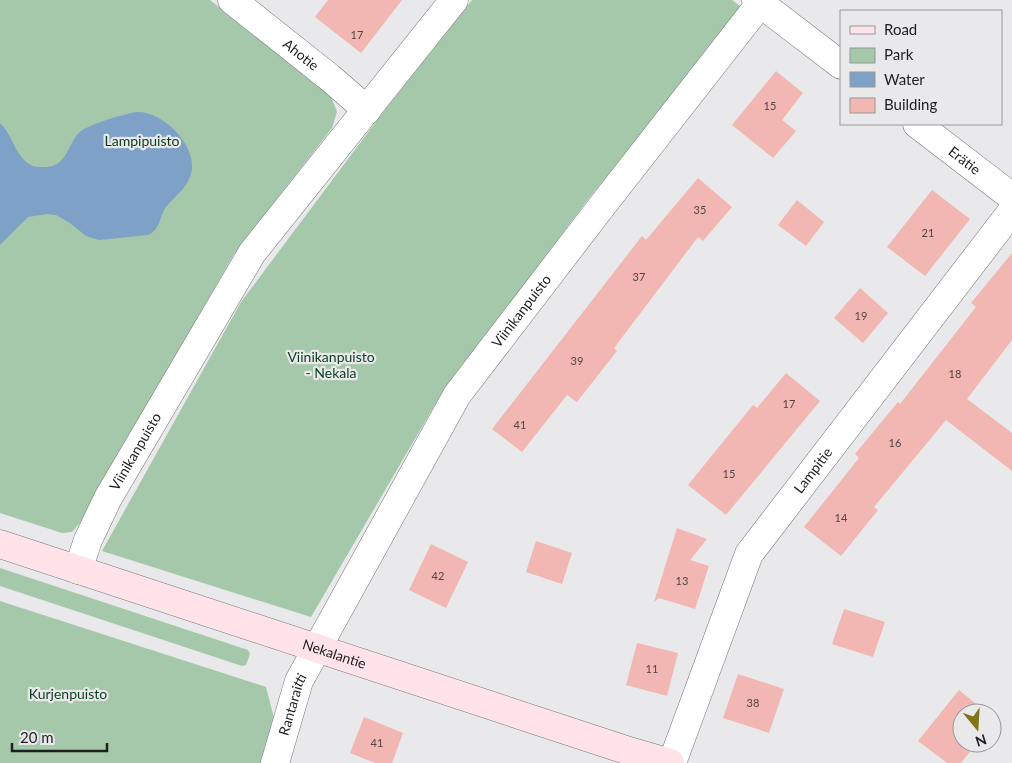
<svg xmlns="http://www.w3.org/2000/svg" width="1012" height="763" font-family="Lato,sans-serif">
	<style>
		.green { fill: #a5c7aa }
		.water { fill: #7ea1c8 }
		.building { fill: #f2b6b3 }
		.lines { fill: none; stroke-linecap: round; stroke-linejoin: round }
		.street-casing { stroke: #747476; stroke-width: 29 }
		.secondary-casing { stroke: #747476; stroke-width: 29 }
		.street { stroke: #fff; stroke-width: 28 }
		.secondary { stroke: #ffe3e9; stroke-width: 28 }
		.labels { text-anchor: middle; stroke-width: 4.5; stroke-linejoin: round; paint-order: stroke }
		.number-label { font-size: 11px; fill: #534544 }
		.street-label { font-size: 14px; fill: #1e1f1f; stroke: #e9e9eb }
		.park-label { font-size: 14px; fill: #0a3e1b; stroke: #e9e9eb }
	</style>
	<rect width="100%" height="100%" fill="#e9e9eb"/>
	<g class="green">
		<path d="M0,0H210L331,96L337,112L332,128L234,254L80,523L72,532L62,533L0,513Z"/>
		<path d="M472,0H732L744,9L589,198L440,396L311,617L102,551L241,302L381,115Z"/>
		<path d="M0,568L248,650L250,654L246,665L242,666L0,586Z"/>
		<path d="M0,601L266,687L274,718L263,763H0Z"/>
	</g>
	<path class="water" d="M136,112C161,110 195,143 192,169C189,187 177,194 166,207C159,217 161,229 148,235L99,240L86,236L70,223L56,215L47,214L28,217L0,245V123C12,134 15,155 29,164C33,167 38,167 44,167C70,168 67,138 84,129C100,121 118,116 136,112Z"/>
	<g class="building">
		<path d="M328,0H402L361,53L315,17Z"/>
		<path d="M776,71L803,93L782,120L796,131L773,158L732,125Z"/>
		<path d="M698,178L732,207L703,241L698,237L614,348L617,351L577,402L567,395L522,452L492,429L642,236L646,240Z"/>
		<path d="M932,190L970,219L925,276L887,247Z"/>
		<path d="M797,200L824,222L806,246L778,225Z"/>
		<path d="M1012,253V340L967,399L1012,433V471L946,420L874,507L878,510L841,556L804,527L859,458L855,454L898,402L900,404L976,307L971,303Z"/>
		<path d="M860,288L888,313L863,343L834,318Z"/>
		<path d="M786,373L820,401L726,515L688,485L753,405L757,408Z"/>
		<path d="M677,528L707,539L690,560L709,566L695,609L659,598L654,602Z"/>
		<path d="M536,541L572,553L562,584L526,572Z"/>
		<path d="M431,544L468,562L446,608L409,590Z"/>
		<path d="M844,609L885,622L873,657L832,644Z"/>
		<path d="M637,643L678,653L667,696L626,685Z"/>
		<path d="M738,674L784,689L769,733L723,718Z"/>
		<path d="M959,690L987,713H962V743H977L961,763H947L918,741Z"/>
		<path d="M364,717L403,733L392,763H375L350,753Z"/>
	</g>
	<g class="lines">
		<g class="street-casing">
			<g id="street">
				<path id="s1" d="M232,0L329,77L367,110"/>
				<path d="M756,0L841,65"/>
				<path id="s2" d="M917,124L1012,197"/>
				<path id="s3" d="M78,570L88,540L108,498L252,253L454,0"/>
				<path id="s4" d="M275,763L299,681L457,395L598,211L763,0"/>
				<path id="s5" d="M672,763L749,554L1012,211"/>
			</g>
		</g>
		<g class="secondary-casing">
			<g id="secondary">
				<path id="s6" d="M0,544L629,751L670,763"/>
			</g>
		</g>
		<use href="#street" class="street"/>
		<use href="#secondary" class="secondary"/>
	</g>
	<g class="labels">
		<g class="number-label">
			<text x="357" y="39">17</text>
			<text x="770" y="110">15</text>
			<text x="700" y="214">35</text>
			<text x="928" y="237">21</text>
			<text x="639" y="281">37</text>
			<text x="861" y="320">19</text>
			<text x="577" y="365">39</text>
			<text x="955" y="378">18</text>
			<text x="789" y="408">17</text>
			<text x="520" y="429">41</text>
			<text x="895" y="447">16</text>
			<text x="729" y="478">15</text>
			<text x="841" y="522">14</text>
			<text x="438" y="580">42</text>
			<text x="682" y="585">13</text>
			<text x="652" y="673">11</text>
			<text x="753" y="707">38</text>
			<text x="377" y="747">41</text>
		</g>
		<g class="street-label">
			<text dy="5" stroke="none"><textPath href="#s1" startOffset="88">Ahotie</textPath></text>
			<text dy="5" stroke="none"><textPath href="#s2" startOffset="60">Erätie</textPath></text>
			<text dy="5" stroke="none"><textPath href="#s4" startOffset="518">Viinikanpuisto</textPath></text>
			<text dy="5" stroke="none"><textPath href="#s3" startOffset="132">Viinikanpuisto</textPath></text>
			<text dy="5" stroke="none"><textPath href="#s5" startOffset="328">Lampitie</textPath></text>
			<text dy="5" stroke="none"><textPath href="#s6" startOffset="352">Nekalantie</textPath></text>
			<text dy="5" stroke="none"><textPath href="#s4" startOffset="61">Rantaraitti</textPath></text>
		</g>
		<g class="park-label">
			<text x="142" y="146">Lampipuisto</text>
			<text x="331" y="362">Viinikanpuisto<tspan x="331" dy="16">- Nekala</tspan></text>
			<text x="68" y="699">Kurjenpuisto</text>
		</g>
	</g>
	<rect x="840" y="10" width="162" height="115" fill="#e9e9eb" stroke="#989899"/>
	<rect x="850" y="26" width="25" height="8" fill="#ffe3e9" stroke="#989899"/>
	<text x="884" y="35" font-size="15" fill="#1e1f1f">Road</text>
	<rect x="850" y="48" width="25" height="15" fill="#a5c7aa" stroke="#989899"/>
	<text x="884" y="60" font-size="15" fill="#1e1f1f">Park</text>
	<rect x="850" y="72" width="25" height="15" fill="#7ea1c8" stroke="#989899"/>
	<text x="884" y="85" font-size="15" fill="#1e1f1f">Water</text>
	<rect x="850" y="98" width="25" height="15" fill="#f2b6b3" stroke="#989899"/>
	<text x="884" y="110" font-size="15" fill="#1e1f1f">Building</text>
	<g transform="translate(977 728) rotate(162)"><circle r="24" fill="#e9e9eb" stroke="#989899"/>
	<path d="M0-4L9 19L0 12L-9 19Z" fill="#807416"/>
	<text y="-8" font-size="14" font-weight="bold" text-anchor="middle" fill="#1e1f1f">N</text>
	</g>
	<path d="M12 743v8h95v-8" fill="none" stroke="#1e1f1f" stroke-width="2.5"/>
	<text x="20" y="743" font-size="15" fill="#1e1f1f" stroke="#e9e9eb" stroke-width="4" paint-order="stroke">20 m</text>
</svg>
